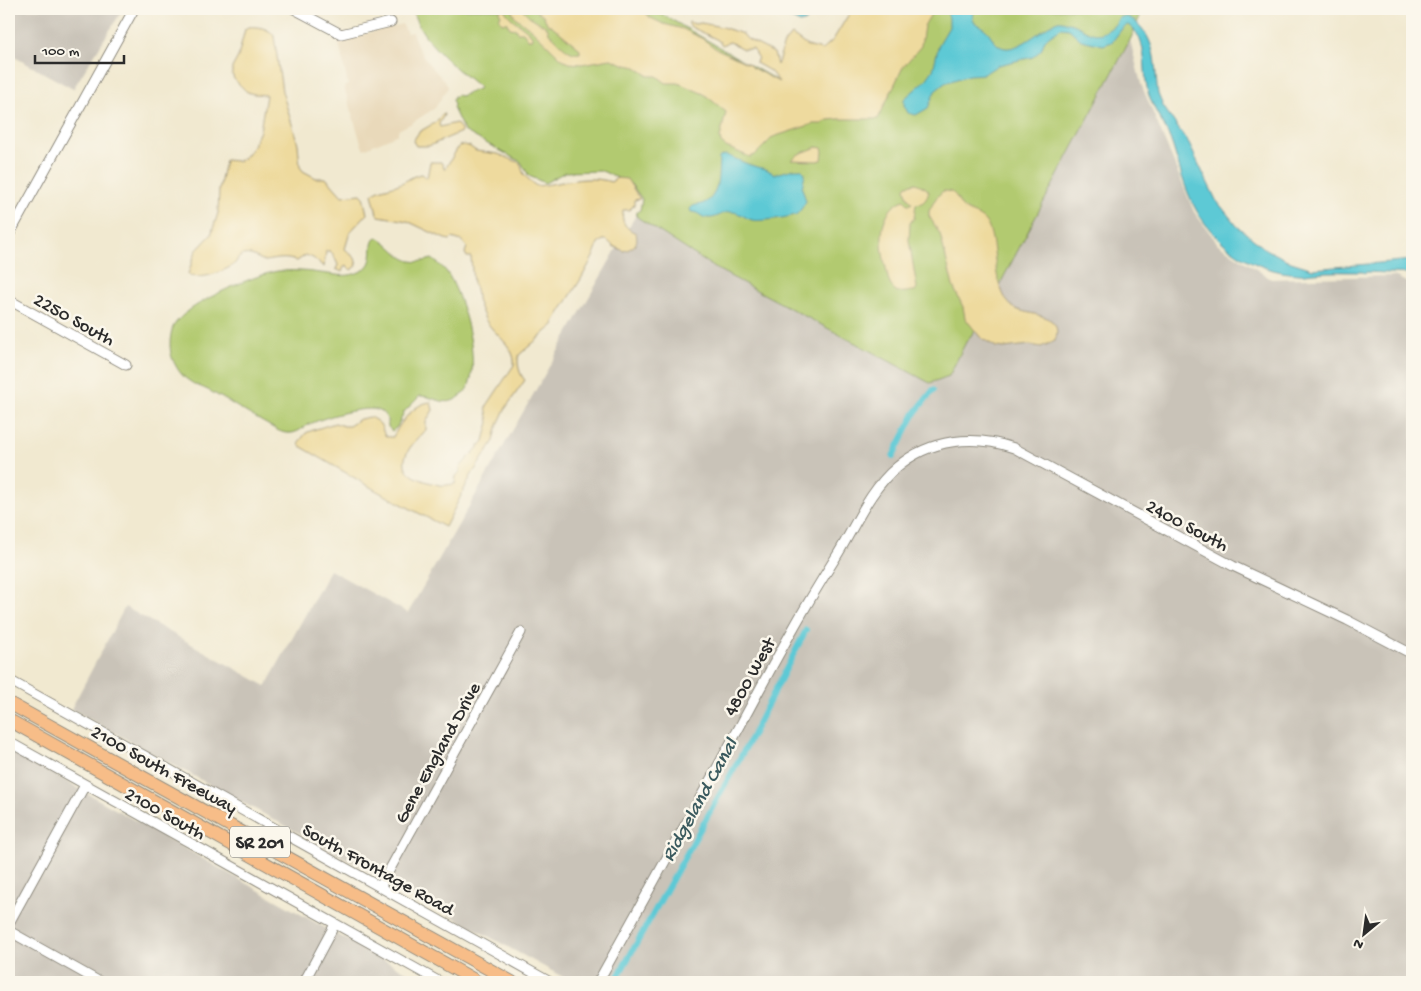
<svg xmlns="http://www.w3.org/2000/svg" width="1421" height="991" font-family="'Gochi Hand',sans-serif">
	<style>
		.built { fill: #e9d9ba }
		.industrial { fill: #c9c3b8 }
		.green { fill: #b2ca6f; stroke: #6e7a4d }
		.sand { fill: #eeda9e; stroke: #8c8264 }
		.water { fill: #5dc9d5; stroke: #447a80 }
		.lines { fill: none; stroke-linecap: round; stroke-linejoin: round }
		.canal { stroke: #5dc9d5; stroke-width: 6 }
		.minor-casing { stroke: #8e8a7e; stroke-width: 11 }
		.highway-casing { stroke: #8e8a7e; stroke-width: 14 }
		.minor { stroke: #fff; stroke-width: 9 }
		.highway { stroke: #f7bd88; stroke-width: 12 }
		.labels { text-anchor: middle; stroke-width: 5; stroke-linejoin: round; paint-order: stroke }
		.shield { fill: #fbf7ec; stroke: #696865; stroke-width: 1 }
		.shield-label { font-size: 18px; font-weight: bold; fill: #2b2b2b }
		.street-label { font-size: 19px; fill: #2b2b2b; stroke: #fbf7ec }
		.water-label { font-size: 20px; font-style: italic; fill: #3a5a5e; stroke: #fbf7ec }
	</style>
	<rect width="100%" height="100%" fill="#fbf7ec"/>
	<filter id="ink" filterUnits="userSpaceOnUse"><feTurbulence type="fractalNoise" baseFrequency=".02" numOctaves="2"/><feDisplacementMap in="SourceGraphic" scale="10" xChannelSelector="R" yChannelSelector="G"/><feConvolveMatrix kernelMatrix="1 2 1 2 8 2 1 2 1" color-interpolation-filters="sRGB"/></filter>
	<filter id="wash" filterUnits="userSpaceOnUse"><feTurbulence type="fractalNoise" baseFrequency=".0096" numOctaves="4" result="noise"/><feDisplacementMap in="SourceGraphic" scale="20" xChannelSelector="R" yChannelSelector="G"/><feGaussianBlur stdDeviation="1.12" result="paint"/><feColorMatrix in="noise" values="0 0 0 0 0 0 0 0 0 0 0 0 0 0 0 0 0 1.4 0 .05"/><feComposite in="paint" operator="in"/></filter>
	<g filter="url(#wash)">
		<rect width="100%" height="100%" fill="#f1e9d0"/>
		<path class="built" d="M402,24L407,33L412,32L418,48L428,63L446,83L448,87L435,108L410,124L398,130V134L364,149L362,146L344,87L348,85L339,43L342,40Z"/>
		<g class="industrial">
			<path d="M9,9H123L73,89L9,54Z"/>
			<path d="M1129,36L1141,84L1194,212L1218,244L1271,279L1394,276L1412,285V982H572L71,709L125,607L266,686L330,570L408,613L636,215Z"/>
			<path d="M9,749L318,924L425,982H9Z"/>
		</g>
		<g class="green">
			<path d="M412,9H653L783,84L928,9H1143L1131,38L976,329L966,342L949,376L930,383L715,268L637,217L636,213L640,210L642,199L631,184L602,171L565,172L545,183L529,176L521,162L464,131L453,108L454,105L452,100L456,95L461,96L480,88C455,67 421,42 412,9Z"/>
			<path d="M377,237C399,248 400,269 432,259C437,263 442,266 446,271C462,293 486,373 463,394C446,410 436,396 420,396L404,412L397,427L392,431L388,427C388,421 387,415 380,411C367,404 321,418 308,425C301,429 296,434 287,433C282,433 275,429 270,426C249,415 229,401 208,390C202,387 194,385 188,380C183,377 178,370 176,366C169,355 169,342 172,330C177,307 256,274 278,271C292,270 307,271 320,273C333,274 344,278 357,273C381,264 365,244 377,237Z"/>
		</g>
		<g class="sand">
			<path d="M501,9H504C511,22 524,25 532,36V39H528L523,32H517L516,29L510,28L506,22L502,23L499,19L501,15L499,12Z"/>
			<path d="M511,9H522L529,16L548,28L549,33C558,40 568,56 580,53V49L551,25H548L543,15L532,9H644L649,17L657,21L664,24L683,29L703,39L715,48L749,64L751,67L779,82L770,71L756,63L758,57L753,49H743L730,42L722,45L718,40L691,27L689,24V22L695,24L701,23L722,27L743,34L747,39L774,53L777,65C782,55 780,43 792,35L807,46L822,50L833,40L852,9H901L903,14L921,9H934L924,26L921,46L903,67L878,119H839L828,120L822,124H813L773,137L755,155L750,157L726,147L721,143L720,138L726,112L704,94L678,83H666L657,76H649L636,67L626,65L611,59L582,64L569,63L561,58L531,29L515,17Z"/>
			<path d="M248,27C257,26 269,28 274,36L282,91L298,144L300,167L303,171L316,178H326L342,196L361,194L363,196L367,214L350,232L345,249L355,258L357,266L351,270L347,266L344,267L342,272L336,269L338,265L333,254L330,251H326L324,267L313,258L306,255L297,261C285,257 277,259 265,261C261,260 255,256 251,255C238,252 238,262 232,266C219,273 204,279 190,276L188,274L196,251L211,235L218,213L219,190L225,160L237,161L243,159L252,148L260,131L266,95L254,94L247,92L234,79L232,74V68L238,57L245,29Z"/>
			<path d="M443,113L444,115L439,124L440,127L456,123L461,129V132L429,146H416L413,141L419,132L436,122Z"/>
			<path d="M463,145L469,146L476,151L498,154L520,163L524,175L536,186C560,184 587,174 611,182L617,178L627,179L640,199L634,200V205L629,210H623C621,222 625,228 636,233C639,244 634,248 624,251L613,246L607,240H603L598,244L593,257L581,279L554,322L555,324L519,355C516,362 520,376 525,380L505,409L497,427L494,441L471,476L445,527L377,491L300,446L299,442L306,433L313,430L335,423L344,426H349L360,419L370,417C373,419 378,421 380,424C385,431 381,438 393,437C400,423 414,403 431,402L433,410L426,422V430C419,438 410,445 406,455C398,476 427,482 440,485C444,486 452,484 455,484L456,476L460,472V467L484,441L489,422L486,407L514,365C516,346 493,334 485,319C483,315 481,310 479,305C475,298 479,290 473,284L471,257H467L465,253L467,247L462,241L452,238L450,240L445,239L407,221L379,216L377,214L372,194C380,188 389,188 399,184C407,181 413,175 422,174L427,178L430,162H441L445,169L459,146Z"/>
			<path d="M817,147L822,148L823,151L822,160L817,161L791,160L799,154Z"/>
			<path d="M916,183L926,188L929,192C926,200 924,204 916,204L914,218L910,223L909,240L917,288L915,291C909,291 901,294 896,291C887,285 888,274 885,264C880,242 878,210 904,200L909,205L912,203L907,196L905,188L907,185Z"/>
			<path d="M943,191C958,191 955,198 962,207C968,213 979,214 985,221C996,234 993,271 1001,288C1003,295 1008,304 1014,308C1027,316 1066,312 1055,341L1041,347L1030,345L1004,348L996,347L980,337L965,318L963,307L953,286L940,234L929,216V211L936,198Z"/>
		</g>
		<g class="water">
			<path d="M779,9H823L806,21L800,23L785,16Z"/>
			<path d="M946,9H973C971,28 978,21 988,32C991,35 993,41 997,44C1013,60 1044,25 1058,21C1061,20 1065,22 1069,23C1086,27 1093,42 1111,28C1116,25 1117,20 1121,17C1129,16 1133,19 1138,24C1158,44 1154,68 1158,94L1163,106L1189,144L1216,200L1237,226L1264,248L1291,262L1313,269L1412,260V274L1366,272L1364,273L1363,272C1347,272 1330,271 1314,273C1309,273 1304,275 1299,274C1254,272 1213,244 1193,204C1184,186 1179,166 1173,147C1167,126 1151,109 1147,88C1143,68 1148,37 1128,25L1124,26L1112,42L1103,45L1081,40L1069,29L1061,28L1049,36L1045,40L1041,50L1033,57L998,65L984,74L969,75L945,83L935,91L928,108L916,115L908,113L904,105V99L926,80L933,70L939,44L949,27V18Z"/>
			<path d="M726,155L750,165L766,169L775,174L794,169H801L805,173L802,188L806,201C804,205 801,210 797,214C793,217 759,222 752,220C745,218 738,211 730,212C723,212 716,219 708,218C701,218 698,211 691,212L690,209C695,203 698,206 704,203C720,196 718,172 719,158L721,156Z"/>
		</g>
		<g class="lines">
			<g class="canal">
				<path d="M893,456L915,413L933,390"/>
				<path d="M615,982L746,747L806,630"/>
			</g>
		</g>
	</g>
	<g filter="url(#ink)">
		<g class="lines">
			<g class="minor-casing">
				<g id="minor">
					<path d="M294,9L341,34L391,22"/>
					<path d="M9,235L134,9"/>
					<path d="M9,300L126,365"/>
					<path d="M9,680L550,982"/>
					<path d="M9,742L440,982"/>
					<path d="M380,887L521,632"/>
					<path d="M9,923L85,785"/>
					<path d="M9,931L100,982"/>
					<path d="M304,982L335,924"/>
					<path d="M598,982C645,897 692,812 739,728C770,670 801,612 836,557C855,527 869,490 897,467C930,439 974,434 1014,448L1233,566L1347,620L1412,654"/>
				</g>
			</g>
			<g class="highway-casing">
				<g id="highway">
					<path d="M9,703L512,982"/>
					<path d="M9,720L478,982"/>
				</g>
			</g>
			<use href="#minor" class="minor"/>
			<use href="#highway" class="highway"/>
		</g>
	</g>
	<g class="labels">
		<rect class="shield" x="230" y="826.5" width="60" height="31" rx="4"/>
		<g class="shield-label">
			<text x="260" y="848">SR 201</text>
		</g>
		<g class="street-label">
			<text transform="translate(75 318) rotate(29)" y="7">2250 South</text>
			<text transform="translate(1188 524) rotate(28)" y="7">2400 South</text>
			<text transform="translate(748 676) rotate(-61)" y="7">4800 West</text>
			<text transform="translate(436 752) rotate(-61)" y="7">Gene England Drive</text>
			<text transform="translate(165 768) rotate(29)" y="7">2100 South Freeway</text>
			<text transform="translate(166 812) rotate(29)" y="7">2100 South</text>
			<text transform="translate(379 868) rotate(29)" y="7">South Frontage Road</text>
		</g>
		<g class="water-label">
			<text transform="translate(698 799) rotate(-61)" y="7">Ridgeland Canal</text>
		</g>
	</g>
	<rect width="1421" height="991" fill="none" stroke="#fbf7ec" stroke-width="30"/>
	<g transform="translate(1364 934) rotate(209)" stroke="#fbf7ec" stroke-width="4" paint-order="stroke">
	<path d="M0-4L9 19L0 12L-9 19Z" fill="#2b2b2b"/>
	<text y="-8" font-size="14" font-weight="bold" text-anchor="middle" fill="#2b2b2b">N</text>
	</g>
	<path d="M35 55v8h89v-8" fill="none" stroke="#2b2b2b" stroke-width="2.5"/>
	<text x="42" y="55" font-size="15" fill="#2b2b2b" stroke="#fbf7ec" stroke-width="4" paint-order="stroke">100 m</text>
</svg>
